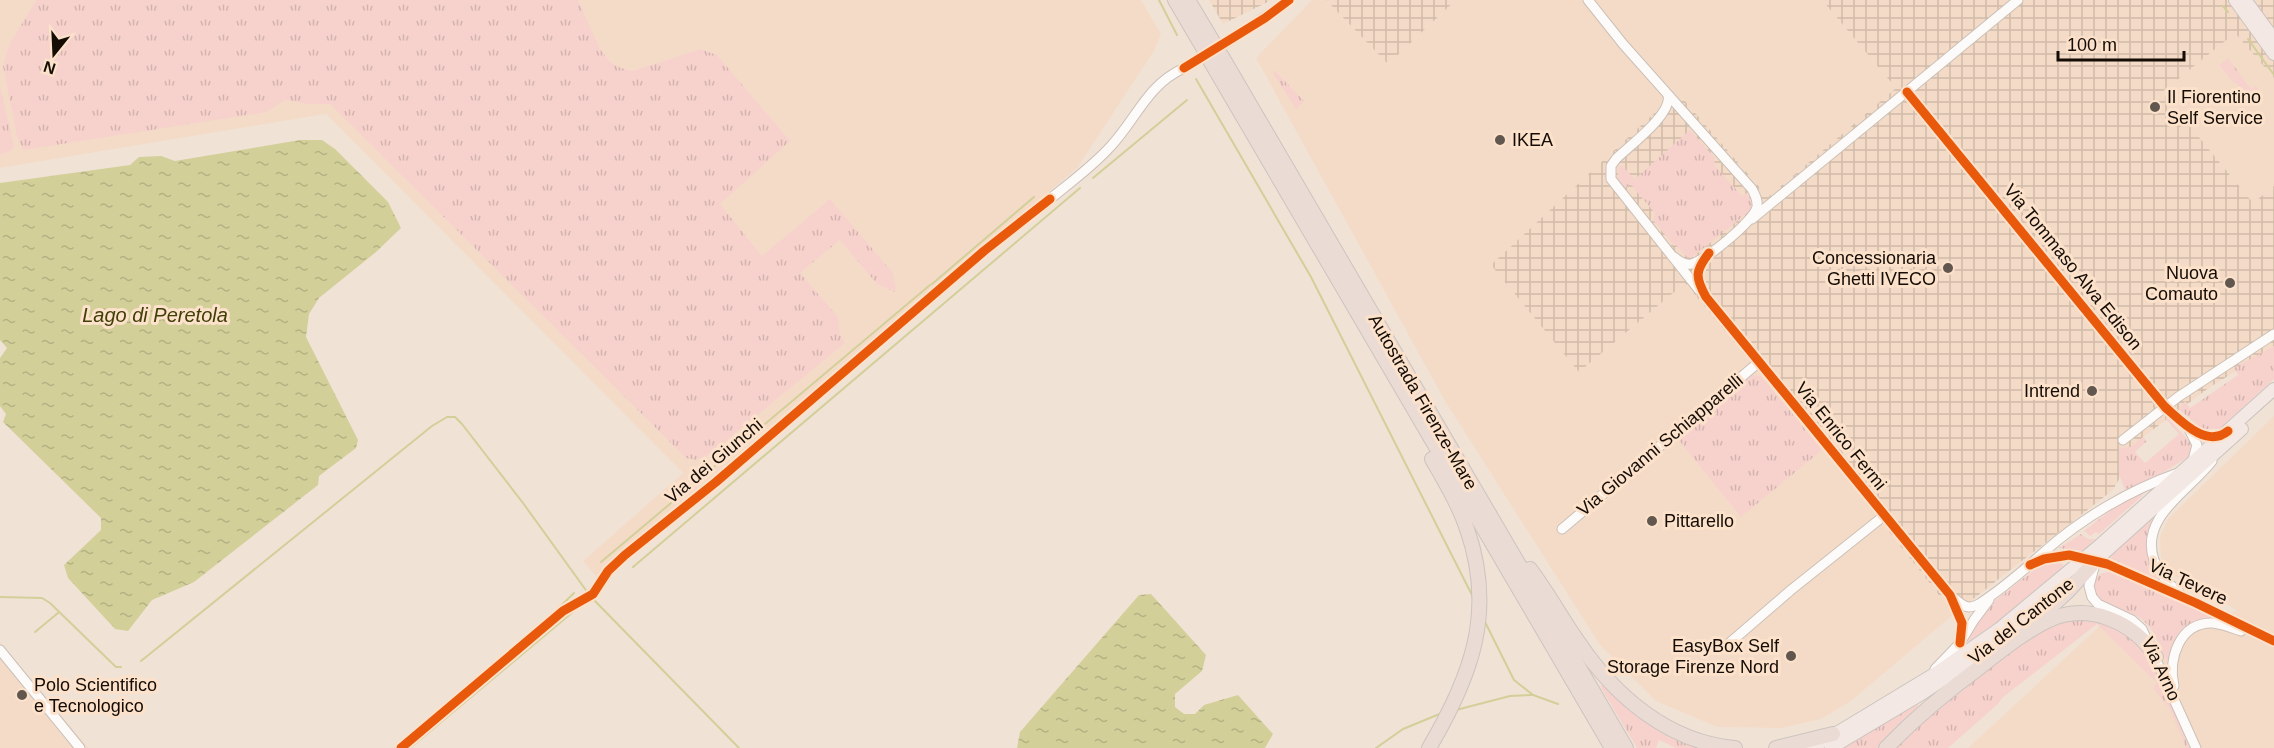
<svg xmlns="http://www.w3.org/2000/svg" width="2274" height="748" font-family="Arial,sans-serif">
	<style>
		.built { fill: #f4dbc7 }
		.industrial { fill: url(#industrial-grid) }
		.grass { fill: url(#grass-tufts) }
		.water { fill: url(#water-ripples) }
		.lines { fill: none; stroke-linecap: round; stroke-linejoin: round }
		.stream { stroke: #d3cf99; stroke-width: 2 }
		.minor-casing { stroke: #ccc0b7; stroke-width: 11 }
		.major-casing { stroke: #cbc4bf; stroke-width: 14 }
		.highway-casing { stroke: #cbc4bf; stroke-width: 16 }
		.minor { stroke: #fdfbf9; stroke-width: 9 }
		.major { stroke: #f3e8e4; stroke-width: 12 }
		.highway { stroke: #ebdbd5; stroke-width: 14 }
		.minor-bridge-casing { stroke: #ccc0b7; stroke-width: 11; stroke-linecap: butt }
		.minor-bridge { stroke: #fdfbf9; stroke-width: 9 }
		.cycleway-casing { stroke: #fce1cb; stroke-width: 13 }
		.cycleway { stroke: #e8590c; stroke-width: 9 }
		.poi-dot { fill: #61574e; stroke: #fce1cb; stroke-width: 2 }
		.labels { text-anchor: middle; stroke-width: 6; stroke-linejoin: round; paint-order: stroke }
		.poi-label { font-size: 18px; fill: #140c05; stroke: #fce1cb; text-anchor: start }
		.street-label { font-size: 18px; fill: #140c05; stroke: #fce1cb }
		.water-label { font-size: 20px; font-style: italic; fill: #403f06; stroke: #fce1cb }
	</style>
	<defs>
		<pattern id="industrial-grid" width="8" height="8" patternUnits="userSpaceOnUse" patternTransform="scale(1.5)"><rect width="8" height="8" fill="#f4dbc7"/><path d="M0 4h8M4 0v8" fill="none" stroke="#d0bba9"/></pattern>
		<pattern id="grass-tufts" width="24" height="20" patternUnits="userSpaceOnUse" patternTransform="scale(1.5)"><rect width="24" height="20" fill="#f7d2cd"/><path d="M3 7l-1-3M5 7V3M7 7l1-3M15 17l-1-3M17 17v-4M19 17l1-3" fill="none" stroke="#d3b3af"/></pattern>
		<pattern id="water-ripples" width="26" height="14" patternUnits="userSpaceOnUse" patternTransform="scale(1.5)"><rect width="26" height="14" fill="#d3cf99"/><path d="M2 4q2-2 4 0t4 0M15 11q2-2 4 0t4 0" fill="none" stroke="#b4b182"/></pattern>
	</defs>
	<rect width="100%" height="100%" fill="#f1e2d6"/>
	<g class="built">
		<path d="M0,0H1141L1161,34L1154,51L1077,168L596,576L583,561L683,473L326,114L0,168Z"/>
		<path d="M1312,0H1326L1388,64L1456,0H1822L1896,88L1768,197L1677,92L1579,372L1685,283L1827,453L1954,614L1851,701L1821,719L1781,728L1717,727L1656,701L1600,645L1445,401L1256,58Z"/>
		<path d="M2235,33L2274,78V186L2253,203L2162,92Z"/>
		<path d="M2274,416V748H1968L2103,623L2143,666L2183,626L2237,611L2225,603L2178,579L2161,558L2160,537L2168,519Z"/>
		<path d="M0,642L88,748H0Z"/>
	</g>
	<g class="industrial">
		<path d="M1209,0H1272L1223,24Z"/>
		<path d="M1326,0H1456L1388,64Z"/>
		<path d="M1822,0H2274V78L2235,33L2162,92L2253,203L2274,186V348L2210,387L2142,438L2113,490L1954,614L1827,453L1685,283L1579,372L1491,265L1677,92L1768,197L1896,88Z"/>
	</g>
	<g class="grass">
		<path d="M36,0H578L600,49L610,62L621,68L633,71L700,49L717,55L790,141L720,204L762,256L830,199L893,273L896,288L895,292L877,284L840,240L800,273L838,317L840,334L845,343L711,453L697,460L686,458L330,104H307L285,100L267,112L23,150L17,137L3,66L9,45Z"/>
		<path d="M2228,58L2251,89L2256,85L2259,92L2254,97L2231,80L2219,65Z"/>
		<path d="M1274,70L1304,101L1296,109L1273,73Z"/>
		<path d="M0,86L14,146L11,151L0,154Z"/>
		<path d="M1690,130L1714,157L1715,166L1742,196L1746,193C1751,199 1752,202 1751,210L1691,258L1687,257L1676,245L1674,246L1653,220L1655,213L1630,184L1625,188L1618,180V168L1621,165L1635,179Z"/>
		<path d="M2274,346V379L2219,429H2202L2179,409L2185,401L2190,408L2238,375L2234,368Z"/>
		<path d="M1752,375L1761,376L1822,450L1741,517L1677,438Z"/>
		<path d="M2165,418H2168L2190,442L2191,450L2188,457L2164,472L2125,490L2119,474V448L2131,447L2143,437L2147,441L2135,452L2145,463L2179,434Z"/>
		<path d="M2141,493L2142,496L2099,534L2096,532L2090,536L2084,531L2111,510Z"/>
		<path d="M2156,514L2157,516L2152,525L2160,581L2108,557Z"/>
		<path d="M2081,534L2088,539H2095L2082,551L2059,548Z"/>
		<path d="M2059,562L2064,566L2063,569L2002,619L1969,642L1968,641L1986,608L2035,569L2046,564Z"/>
		<path d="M2112,572L2226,622L2213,620L2178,638L2168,663C2161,650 2155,631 2144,621C2130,609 2107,608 2094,594C2093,579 2096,572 2112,572Z"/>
		<path d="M2086,618L2111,623L2149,651L2189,748H2186L2170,709L2153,688L2157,683L2097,624L2002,698L1998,704L1948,748H1892L1917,722L2040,629L2057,621Z"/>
		<path d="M1604,685L1707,748H1676L1659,740L1656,748H1637L1600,686Z"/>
		<path d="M1918,702V707L1877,748H1840Z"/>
	</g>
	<g class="water">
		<path d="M300,140H322L335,149L388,202L401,228L376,252L319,298L309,314L306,337L358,440L356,448L319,476L318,485L194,582L152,600L128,631L115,629L68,578L64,565L101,530V518L3,422L6,414L0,406V358L7,348L0,340V183L130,165L139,157L161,156L175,161Z"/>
		<path d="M1151,594L1206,655L1202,671L1175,694V707L1184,714H1195L1204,705L1238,695L1273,734L1265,748H1017L1020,732L1139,595Z"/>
	</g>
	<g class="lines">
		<g class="stream">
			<path d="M1159,0L1177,35"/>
			<path d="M2223,6L2228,12"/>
			<path d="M2248,39L2274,75"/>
			<path d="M1196,79L1311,277L1473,597"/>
			<path d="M1093,178L1187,100"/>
			<path d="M932,284L1034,197"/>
			<path d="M601,562L930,285"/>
			<path d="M633,567L1080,188"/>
			<path d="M0,597L42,598L50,603L116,667H121"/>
			<path d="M592,598L739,748"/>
			<path d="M1484,620L1514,680L1533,695L1558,704"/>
			<path d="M35,632L58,613"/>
			<path d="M141,661L432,426L447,417H455L462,424L523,503L588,593"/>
			<path d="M1456,710L1510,696L1532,695"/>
			<path d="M395,748L534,632L574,593"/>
			<path d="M410,748L580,606"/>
			<path d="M1376,748L1403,729L1442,713"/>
		</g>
		<g class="minor-casing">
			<g id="minor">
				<path d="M1588,0L1623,44L1752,189C1755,195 1758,200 1757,207C1754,221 1705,261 1691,264C1684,265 1679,261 1674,257"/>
				<path d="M1231,40L1289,0"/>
				<path d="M1907,92L2165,407C2181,421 2198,440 2222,435"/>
				<path d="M1668,95C1673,114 1629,146 1616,159L1611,166V179L1699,290"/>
				<path d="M1050,199C1071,182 1093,166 1111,146C1137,118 1147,85 1184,68"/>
				<path d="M1752,219L2018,0"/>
				<path d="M1709,253C1695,271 1695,277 1706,297L1950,595L1962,623L1960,643"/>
				<path d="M2189,429L2197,445L2193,460"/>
				<path d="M2123,440L2178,397L2274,334"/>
				<path d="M1562,529L1759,362"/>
				<path d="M2035,564L2051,557L2069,555L2107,564L2196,603L2274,641"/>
				<path d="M2095,564L2089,586L2092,597L2098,604L2132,620L2142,629L2196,748"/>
				<path d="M2179,592C2168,584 2159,573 2154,560C2139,517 2190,490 2212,461"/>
				<path d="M1955,599C1963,606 1968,610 1979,604C2002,589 2023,571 2044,552C2082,518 2130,490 2178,473"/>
				<path d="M1726,646L1791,590L1885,515"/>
				<path d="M0,650L80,748"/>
				<path d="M1935,669L1960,643L1974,620L1989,600"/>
				<path d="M2174,686C2168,659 2179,622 2213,623C2222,624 2232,628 2241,631"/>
			</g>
		</g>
		<g class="major-casing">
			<g id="major">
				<path d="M2235,0L2274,54"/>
				<path d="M2246,1L2274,39"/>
				<path d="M2083,572L2242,429"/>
				<path d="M1812,748L1936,673L1999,629L2100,545L2274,389"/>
				<path d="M1831,748L1923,693L1987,650L2058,592"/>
			</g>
		</g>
		<g class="highway-casing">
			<g id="highway">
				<path d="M1175,0L1205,51"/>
				<path d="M1188,0L1215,45"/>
				<path d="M1221,55L1626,748"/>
				<path d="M1208,57L1612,748"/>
				<path d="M1530,569C1548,593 1562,619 1579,643C1615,696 1668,742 1735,748"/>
				<path d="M2033,623L2068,591L2091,566"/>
				<path d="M1429,748C1471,677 1496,612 1467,529C1459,505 1445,482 1432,459"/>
				<path d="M1776,748L1833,734"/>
				<path d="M1886,748C1915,718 1946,692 1980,667C2002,650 2024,632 2049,620C2089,602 2134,622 2156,657"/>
			</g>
		</g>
		<use href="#minor" class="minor"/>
		<use href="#major" class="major"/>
		<use href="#highway" class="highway"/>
		<g class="minor-bridge-casing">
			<path id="minor-bridge" d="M1184,68L1231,40"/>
		</g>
		<use href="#minor-bridge" class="minor-bridge"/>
		<g class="cycleway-casing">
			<g id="cycleway">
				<path d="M1184,68L1265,18L1289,0"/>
				<path d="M1907,92L2165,407C2180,420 2206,449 2228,431"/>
				<path d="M1709,253C1695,271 1695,277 1706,297L1950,595L1962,623L1960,643"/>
				<path d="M2030,565L2044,559L2069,555L2107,564L2196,603L2274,641"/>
				<path d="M401,748L563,611L593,594L608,571L625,555L716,482L984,251L1050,199"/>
			</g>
		</g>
		<use href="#cycleway" class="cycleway"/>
	</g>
	<g class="poi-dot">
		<circle cx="2155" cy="107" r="6"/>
		<circle cx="1500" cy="140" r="6"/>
		<circle cx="1948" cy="268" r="6"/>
		<circle cx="2230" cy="283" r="6"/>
		<circle cx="2092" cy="391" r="6"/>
		<circle cx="1652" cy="521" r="6"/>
		<circle cx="1791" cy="656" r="6"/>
		<circle cx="22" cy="695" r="6"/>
	</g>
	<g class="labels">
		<g class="poi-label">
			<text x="2167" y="103">Il Fiorentino<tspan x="2167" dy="21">Self Service</tspan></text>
			<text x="1512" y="146">IKEA</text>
			<text x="1936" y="264" text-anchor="end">Concessionaria<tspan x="1936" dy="21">Ghetti IVECO</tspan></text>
			<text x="2218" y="279" text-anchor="end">Nuova<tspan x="2218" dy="21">Comauto</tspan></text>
			<text x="2080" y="397" text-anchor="end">Intrend</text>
			<text x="1664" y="527">Pittarello</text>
			<text x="1779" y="652" text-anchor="end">EasyBox Self<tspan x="1779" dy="21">Storage Firenze Nord</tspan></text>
			<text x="34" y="691">Polo Scientifico<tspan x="34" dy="21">e Tecnologico</tspan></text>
		</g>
		<g class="street-label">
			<text transform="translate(2073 267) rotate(51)" y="6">Via Tommaso Alva Edison</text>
			<text transform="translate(1423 402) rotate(60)" y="6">Autostrada Firenze-Mare</text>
			<text transform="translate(1841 436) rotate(51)" y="6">Via Enrico Fermi</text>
			<text transform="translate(1660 445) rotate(-40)" y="6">Via Giovanni Schiapparelli</text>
			<text transform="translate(714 461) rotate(-40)" y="6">Via dei Giunchi</text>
			<text transform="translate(2188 582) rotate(25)" y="6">Via Tevere</text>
			<text transform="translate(2021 621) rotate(-38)" y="6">Via del Cantone</text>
			<text transform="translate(2161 669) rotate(65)" y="6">Via Arno</text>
		</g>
		<g class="water-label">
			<text x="155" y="322">Lago di Peretola</text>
		</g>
	</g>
	<g transform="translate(54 54) rotate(198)" stroke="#fce1cb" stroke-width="4.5" paint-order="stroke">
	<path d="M0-4.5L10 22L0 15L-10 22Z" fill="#140c05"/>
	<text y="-9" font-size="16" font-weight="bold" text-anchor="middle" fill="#140c05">N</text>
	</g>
	<path d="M2058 51v9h126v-9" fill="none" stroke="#140c05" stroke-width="3"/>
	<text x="2067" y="51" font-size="18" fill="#140c05" stroke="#fce1cb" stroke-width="4.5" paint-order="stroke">100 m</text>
</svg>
